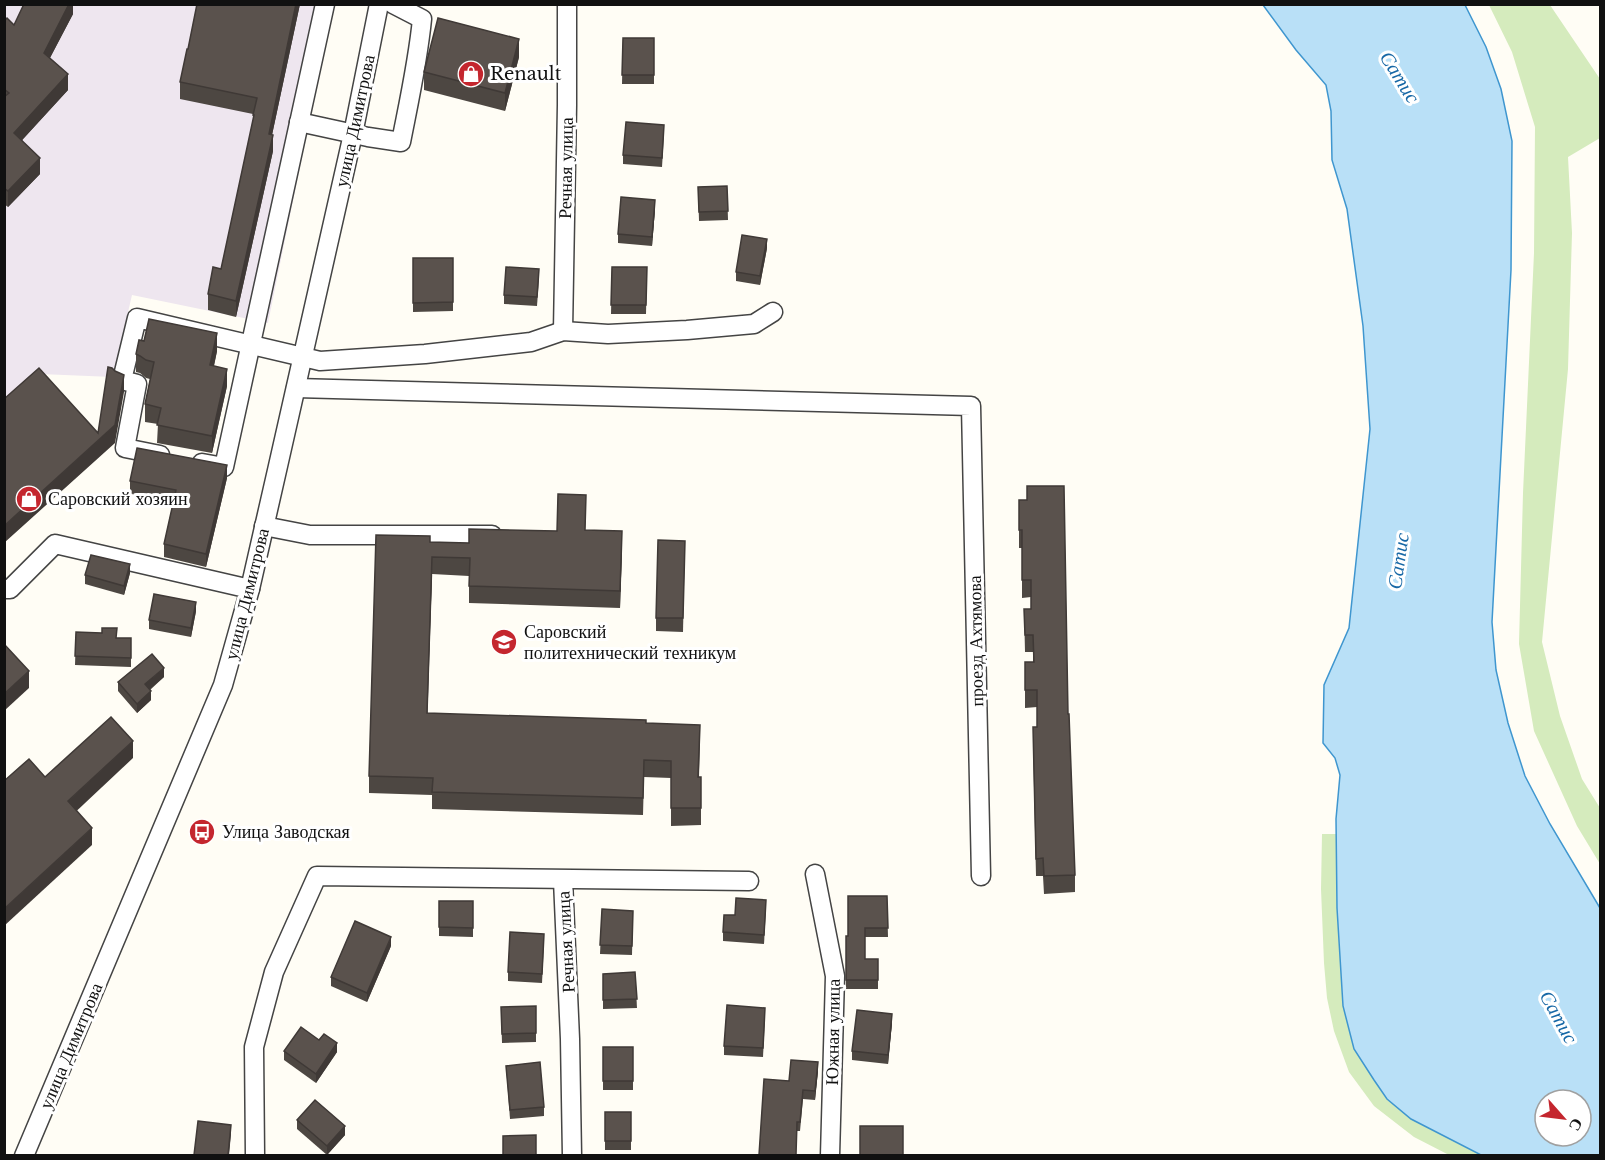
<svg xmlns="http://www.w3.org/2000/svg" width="1605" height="1160" font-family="'Libre Baskerville',serif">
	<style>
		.industrial { fill: #eee6ef }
		.green { fill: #d5ebbd }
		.water { fill: #b9e0f7; stroke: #3f96cf; stroke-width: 1.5; fill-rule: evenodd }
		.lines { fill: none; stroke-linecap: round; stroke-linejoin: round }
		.minor-casing { stroke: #444; stroke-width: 21 }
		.minor { stroke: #fff; stroke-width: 18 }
		.wall { fill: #4d4742 }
		.shaded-wall { fill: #3f3936 }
		.building { fill: #5a524d; stroke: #3f3936; stroke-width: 1.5 }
		.labels { text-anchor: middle; stroke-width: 6; stroke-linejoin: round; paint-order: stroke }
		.poi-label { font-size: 18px; fill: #111; stroke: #fff; text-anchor: start }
		.street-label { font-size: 18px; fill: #111; stroke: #fff }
		.water-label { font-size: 20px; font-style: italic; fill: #1768a6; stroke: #fff }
	</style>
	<rect width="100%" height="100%" fill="#fffdf5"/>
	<path class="industrial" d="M5,5H333L268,323L132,295L113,377L40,374L5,405Z"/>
	<g class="green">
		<path d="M1489,5H1550L1600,79V138L1568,157L1572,233L1568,369L1542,642L1560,716L1582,779L1600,808V864L1577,826L1534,731L1519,644L1523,493L1534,253L1535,127L1512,52Z"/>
		<path d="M1322,834H1336L1337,908L1343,1006L1374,1080L1387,1099L1411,1119L1481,1155H1449L1414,1137L1374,1106L1349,1072L1334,1031L1327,998L1324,963L1321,889Z"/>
	</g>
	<path class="water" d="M1263,5H1465L1486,47L1501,89L1512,141L1511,270L1492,622L1496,670L1508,723L1525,776L1550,824L1600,908V1155H1481L1411,1119L1387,1099L1374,1080L1354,1049L1343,1006L1337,908L1336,819L1340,775L1335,758L1323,743L1324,685L1349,628L1370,429L1363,326L1347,209L1332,160L1331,111L1326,85L1296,50ZM1545,1100H1581V1136H1545Z"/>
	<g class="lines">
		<g class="minor-casing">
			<g id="minor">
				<path d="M299,122L368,137L401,142C409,101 418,61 422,19L393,4"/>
				<path d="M563,331L567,105V4"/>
				<path d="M296,388L971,406L981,876"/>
				<path d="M160,455L125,448L137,384L122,380L137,318L320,361L425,354L531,342L563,331L608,334L687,330L754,324L773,312"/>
				<path d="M202,463L224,467L325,4"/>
				<path d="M264,526L310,535H492"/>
				<path d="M4,589H10L55,544L250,589"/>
				<path d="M815,874L835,976L830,1156"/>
				<path d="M563,880L570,1039L572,1156"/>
				<path d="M24,1156L223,685L250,589L278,466L353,134L379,4"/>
				<path d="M255,1156L254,1047L274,972L317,876L749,881"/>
			</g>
		</g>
		<use href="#minor" class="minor"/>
	</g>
	<g class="wall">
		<path d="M73,4V14L50,58L68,90L22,140L40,174L8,207L4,204V21L14,25Z"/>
		<path d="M197,4H300L272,135L273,151L236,317L208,310V294L221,269L253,121V114L180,99V82L188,49Z"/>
		<path d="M623,38H654V84H622Z"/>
		<path d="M519,57L505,111L424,90V72Z"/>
		<path d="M664,134L662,167L623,164V155Z"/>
		<path d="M727,186L728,220L699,221L698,187Z"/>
		<path d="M655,209L652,246L618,243V234Z"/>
		<path d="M767,248L760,285L736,281V272Z"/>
		<path d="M413,258H453V311L413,312Z"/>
		<path d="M612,267H647L646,314H611Z"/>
		<path d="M539,278L537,306L504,304V295Z"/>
		<path d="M217,351L214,366L227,386L212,453L157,443L158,424L145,422V404L150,379L146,378L140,373L136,372V354Z"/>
		<path d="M227,478L206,567L164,557V544L173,503L130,494V481Z"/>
		<path d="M1019,500L1068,714L1075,875V892L1044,894L1043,876H1036L1033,744L1037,727V707L1025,708V662H1033V652H1025L1024,609H1031V597L1022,598V548H1019Z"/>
		<path d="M586,512L585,530L622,548L620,608L469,603V576L432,574L427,713L646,723L700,742L699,777H701V825L671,826V778L644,777L643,815L432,809V795L369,793V776L430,542L469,543L557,531Z"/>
		<path d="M685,541L683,632L656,631V618Z"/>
		<path d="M130,573L124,595L85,584V575Z"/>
		<path d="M196,611L191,637L149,629V620Z"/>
		<path d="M76,632L117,638H131V667L75,665Z"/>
		<path d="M164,677L150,690L151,700L137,713L118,691V682Z"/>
		<path d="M887,896L888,937H865V959H878V989H846V936H848Z"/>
		<path d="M439,901H473V937L439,936Z"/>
		<path d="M602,909L633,911L632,955L600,954Z"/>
		<path d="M766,909L764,944L723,941V932L735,915Z"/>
		<path d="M544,943L542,983L508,981V972Z"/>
		<path d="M391,946L367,1002L331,986V977Z"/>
		<path d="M635,972L637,1008L603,1009V974Z"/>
		<path d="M536,1006V1042L502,1043L501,1007Z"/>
		<path d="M765,1017L763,1057L724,1055V1046Z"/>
		<path d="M892,1023L888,1064L852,1060V1051Z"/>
		<rect x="603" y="1047" width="30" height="43"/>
		<path d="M284,1051L337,1052L316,1083L284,1060Z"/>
		<path d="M506,1066L544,1107V1116L510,1119Z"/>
		<path d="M818,1071L815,1100L803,1099L800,1131H797L789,1081Z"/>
		<rect x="605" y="1112" width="26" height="38"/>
		<path d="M297,1120L345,1135L327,1155L297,1129Z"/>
	</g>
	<g class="shaded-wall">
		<path d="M69,4H73V14L44,69V53Z"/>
		<path d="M296,4H300L269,149L273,135V151L236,317V301Z"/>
		<path d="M519,39V57L505,111V93Z"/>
		<path d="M68,74V90L14,149V133Z"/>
		<path d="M40,158V174L8,207V191Z"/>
		<path d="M655,200V209L652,246V237Z"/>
		<path d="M767,239V248L760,285V276Z"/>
		<path d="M217,333V351L210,383V365Z"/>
		<path d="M227,369V386L212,453V436Z"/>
		<path d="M124,375V392L115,443L4,543V526L115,425Z"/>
		<path d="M227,465V478L206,567V554Z"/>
		<path d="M622,531V548L620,608V591Z"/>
		<path d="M432,557V574L427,730V713Z"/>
		<path d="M130,564V573L124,595V586Z"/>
		<path d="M196,602V611L191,637V628Z"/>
		<path d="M164,668V677L145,693V684Z"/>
		<path d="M29,671V688L4,711V694Z"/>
		<path d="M151,691V700L137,713V704Z"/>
		<path d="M133,741V758L68,819V801Z"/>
		<path d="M92,828V845L4,926V909Z"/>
		<path d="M391,937V946L367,1002V993Z"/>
		<path d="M892,1014V1023L888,1064V1055Z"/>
		<path d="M337,1043V1052L316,1083V1074Z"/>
		<path d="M818,1062V1071L815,1100V1091Z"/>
		<path d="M231,1125V1134L229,1155H228Z"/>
		<path d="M345,1126V1135L327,1155V1146Z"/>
	</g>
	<g class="building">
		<path d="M24,4H69L44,53L68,74L14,133L40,158L8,191L4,188V97L9,93L4,89V21L7,18L14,25Z"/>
		<path d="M197,4H296L269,134L273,135L236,301L208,294L213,267L221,269L254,115H253L257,98L180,82L187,49H188Z"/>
		<path d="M438,18L519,39L505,93L424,72Z"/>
		<path d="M623,38H654V75H622Z"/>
		<path d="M626,122L664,125L662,158L623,155Z"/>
		<path d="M727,186L728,211L699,212L698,187Z"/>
		<path d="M621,197L655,200L652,237L618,234Z"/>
		<path d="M742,235L767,239L760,276L736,272Z"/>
		<path d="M413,258H453V302L413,303Z"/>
		<path d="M506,267L539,269L537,297L504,295Z"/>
		<path d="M612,267H647L646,305H611Z"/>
		<path d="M149,319L217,333L210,365L227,369L212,436L157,425L161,408L145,404L154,362L146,360L140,356L136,354L139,340L144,341Z"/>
		<path d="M108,367L112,368L115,371L124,375L115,425L4,526V399L39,368L98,433Z"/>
		<path d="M137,448L227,465L206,554L164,544L176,490L130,481Z"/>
		<path d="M1027,486H1064L1068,714H1069L1075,875L1044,876L1043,858L1036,859L1033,727H1037V690H1025V662H1034L1033,635H1025L1024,609H1031V580H1022V530H1019V500H1027Z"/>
		<path d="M558,494L586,495L585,530L622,531L620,591L469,586L470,558L432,557L427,713L646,720V723L700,725L698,777H701V808H671V761L644,760L643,798L432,792L433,778L369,776L376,535L430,536V542L469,543V529L557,531Z"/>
		<path d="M658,540L685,541L683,618H656Z"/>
		<path d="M91,555L130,564L124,586L85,575Z"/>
		<path d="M154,594L196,602L191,628L149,620Z"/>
		<path d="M102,628H117L116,638H131V658L75,656L76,632L102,633Z"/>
		<path d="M4,644L29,671L4,694Z"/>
		<path d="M152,654L164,668L145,684L151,691L137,704L118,682Z"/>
		<path d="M111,717L133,741L68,801L92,828L4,909V781L29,759L45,777Z"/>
		<path d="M848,896H887L888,928H865V959H878V980H846V936H848Z"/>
		<path d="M736,898L766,900L764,935L723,932L724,915H735Z"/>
		<path d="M439,901H473V928L439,927Z"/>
		<path d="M602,909L633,911L632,946L600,945Z"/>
		<path d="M355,921L391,937L367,993L331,977Z"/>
		<path d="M510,932L544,934L542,974L508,972Z"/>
		<path d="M635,972L637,999L603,1000V974Z"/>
		<path d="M727,1005L765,1008L763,1048L724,1046Z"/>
		<path d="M536,1006V1033L502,1034L501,1007Z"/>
		<path d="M857,1010L892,1014L888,1055L852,1051Z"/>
		<path d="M301,1027L319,1040L324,1034L337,1043L316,1074L284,1051Z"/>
		<rect x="603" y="1047" width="30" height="34"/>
		<path d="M791,1060L818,1062L815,1091L803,1090L800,1122H797L796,1155H759L764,1079L789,1081Z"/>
		<path d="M540,1062L544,1107L510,1110L506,1066Z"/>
		<path d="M315,1100L345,1126L327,1146L297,1120Z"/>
		<rect x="605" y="1112" width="26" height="29"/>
		<path d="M198,1121L231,1125L228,1155H194Z"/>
		<rect x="860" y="1126" width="43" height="29"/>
		<path d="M536,1135V1155H503V1136Z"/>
	</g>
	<defs>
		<g id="shop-disc" transform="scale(1.35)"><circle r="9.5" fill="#c4262e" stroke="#fff"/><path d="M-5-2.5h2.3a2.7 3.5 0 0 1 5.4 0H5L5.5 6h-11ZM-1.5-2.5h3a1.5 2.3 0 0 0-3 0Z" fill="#fff"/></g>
		<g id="university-disc" transform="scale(1.35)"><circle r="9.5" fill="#c4262e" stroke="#fff"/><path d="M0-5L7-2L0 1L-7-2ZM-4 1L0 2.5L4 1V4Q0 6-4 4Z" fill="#fff"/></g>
		<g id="bus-disc" transform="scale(1.35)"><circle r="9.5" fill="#c4262e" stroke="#fff"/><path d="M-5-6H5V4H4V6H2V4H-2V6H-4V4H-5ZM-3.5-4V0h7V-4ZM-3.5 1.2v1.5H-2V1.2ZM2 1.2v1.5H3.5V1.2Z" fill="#fff"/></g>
	</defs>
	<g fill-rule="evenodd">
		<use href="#shop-disc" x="471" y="74"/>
		<use href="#shop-disc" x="29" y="499"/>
		<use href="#university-disc" x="504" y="642"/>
		<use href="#bus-disc" x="202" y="832"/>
	</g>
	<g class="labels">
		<g class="poi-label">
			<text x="490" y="80">Renault</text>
			<text x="48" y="505">Саровский хозяин</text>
			<text x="524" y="638">Саровский<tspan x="524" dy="21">политехнический техникум</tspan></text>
			<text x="222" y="838">Улица Заводская</text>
		</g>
		<g class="street-label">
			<text transform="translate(355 121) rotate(-78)" y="6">улица Димитрова</text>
			<text transform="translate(566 168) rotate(-89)" y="6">Речная улица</text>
			<text transform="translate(247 594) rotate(-76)" y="6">улица Димитрова</text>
			<text transform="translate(976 641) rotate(-91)" y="6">проезд Ахтямова</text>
			<text transform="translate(566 942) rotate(-93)" y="6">Речная улица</text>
			<text transform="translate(833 1032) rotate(-89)" y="6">Южная улица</text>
			<text transform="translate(71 1046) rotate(-67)" y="6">улица Димитрова</text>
		</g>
		<g class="water-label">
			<text transform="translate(1400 77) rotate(58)" y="7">Сатис</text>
			<text transform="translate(1398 561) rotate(-82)" y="7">Сатис</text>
			<text transform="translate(1559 1017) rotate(61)" y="7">Сатис</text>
		</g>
	</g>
	<rect width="1605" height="1160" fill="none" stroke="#111111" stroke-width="12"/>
	<g transform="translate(1563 1118) rotate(118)"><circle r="28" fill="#ffffff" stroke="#a0a0a0" stroke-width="1.5"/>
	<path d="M0-4.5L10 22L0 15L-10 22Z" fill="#c4262e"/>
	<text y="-9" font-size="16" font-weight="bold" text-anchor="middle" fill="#111111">С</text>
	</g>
</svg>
